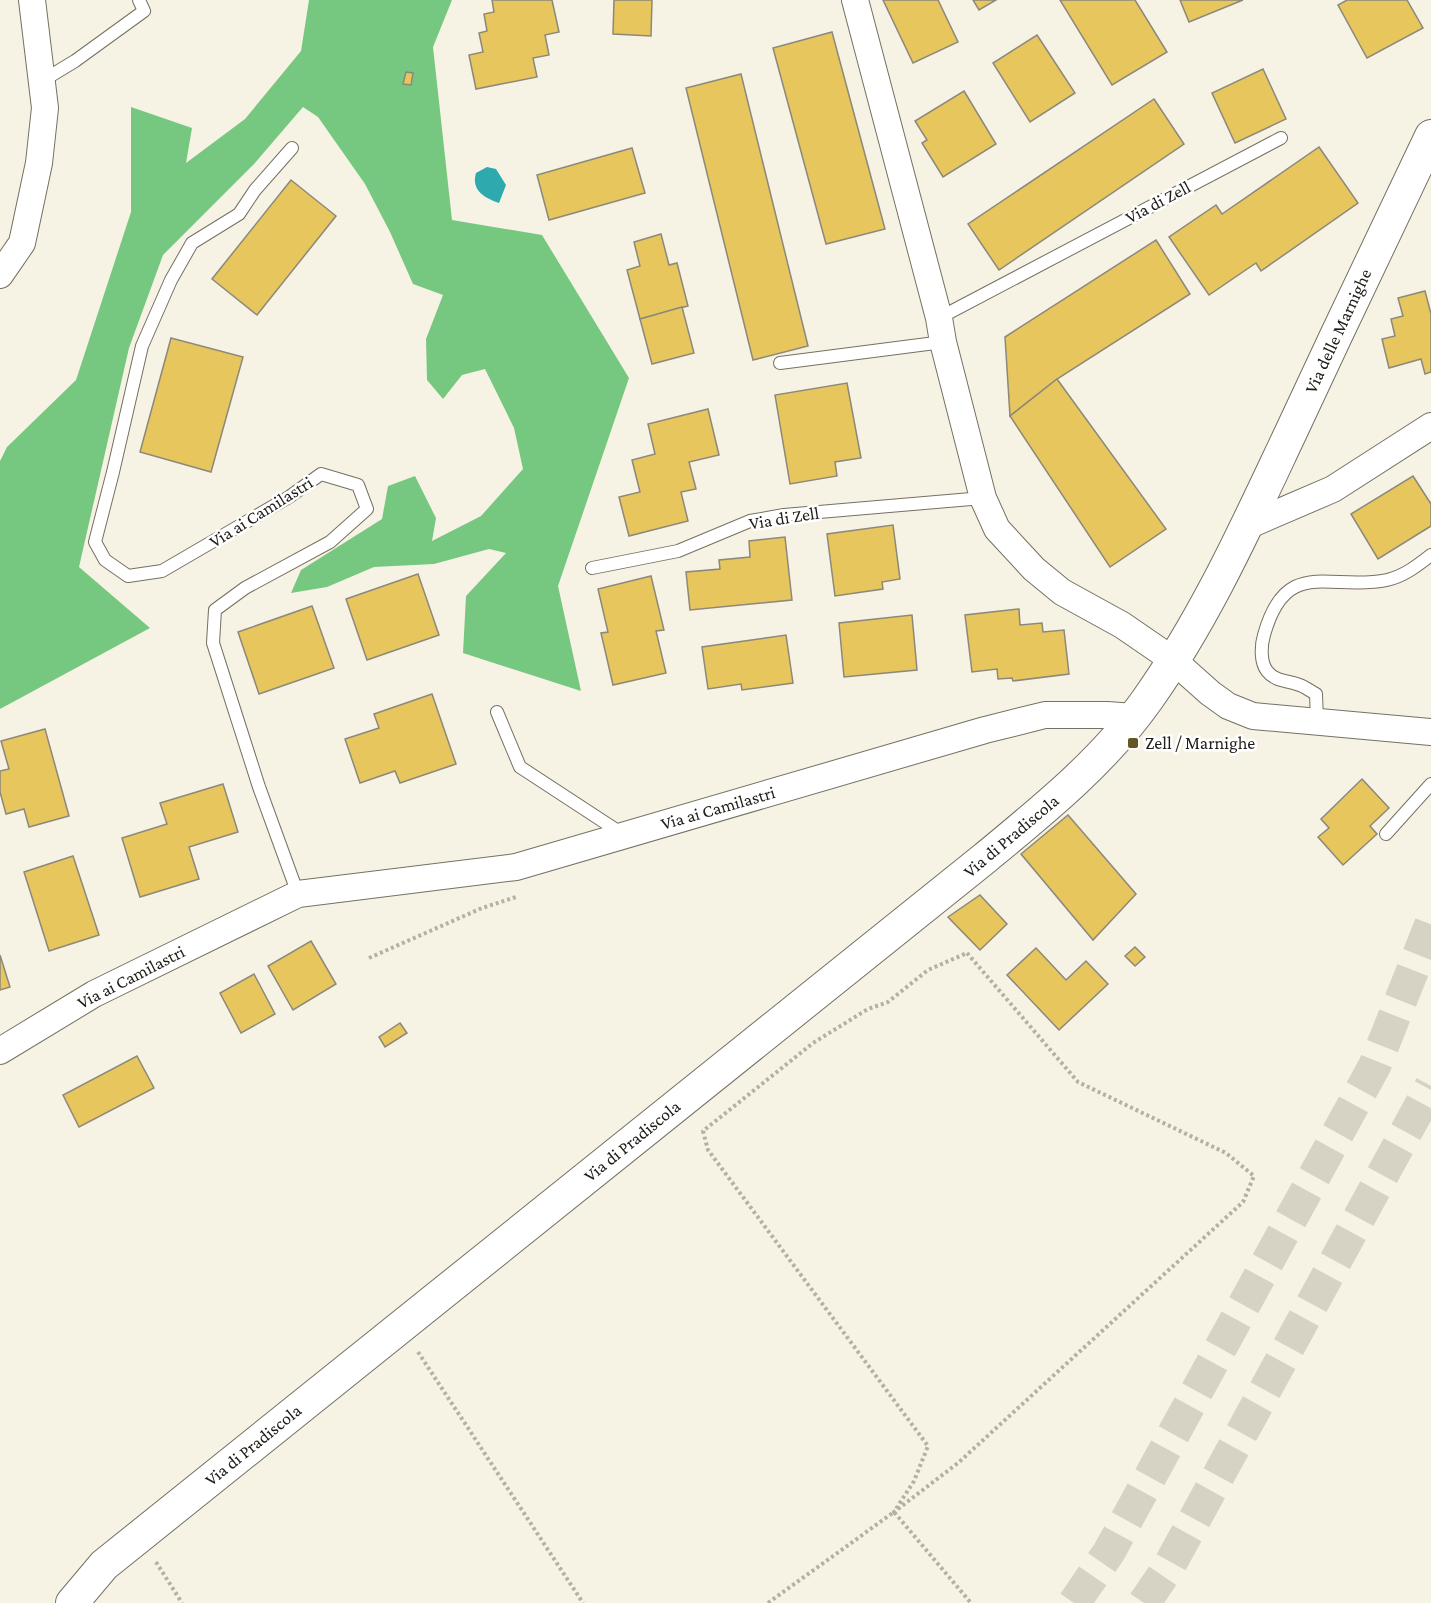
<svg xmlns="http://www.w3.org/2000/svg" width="1431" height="1603" font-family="'Crimson Pro',serif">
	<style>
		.forest { fill: #76c880 }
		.water { fill: #2ea9ae }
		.building { fill: #e6c65d; stroke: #8c887b; stroke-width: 1.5 }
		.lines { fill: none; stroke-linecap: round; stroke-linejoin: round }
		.trunk-tunnel { stroke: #d6d3c5; stroke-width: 33; stroke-dasharray: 33 16; stroke-linecap: butt }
		.service-casing { stroke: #747063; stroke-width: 14 }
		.minor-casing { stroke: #747063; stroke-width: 28 }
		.tertiary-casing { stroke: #747063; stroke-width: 34 }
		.path { stroke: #b3b0a4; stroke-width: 4; stroke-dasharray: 3 3; stroke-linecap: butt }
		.service { stroke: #fff; stroke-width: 12 }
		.minor { stroke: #fff; stroke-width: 26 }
		.tertiary { stroke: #fff; stroke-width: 32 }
		.poi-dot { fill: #635724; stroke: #fff; stroke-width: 2 }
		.labels { text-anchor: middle; stroke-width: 5; stroke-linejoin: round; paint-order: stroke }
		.street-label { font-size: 18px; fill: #1e1c17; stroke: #fff }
		.poi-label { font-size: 18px; fill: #1e1c17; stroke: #fff; text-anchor: start }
	</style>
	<rect width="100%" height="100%" fill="#f7f3e4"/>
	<path class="forest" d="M309,0H452L433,47L452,220L542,235L629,378L558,586L581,691L463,653L466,596L506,553L489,549L434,564L374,567L327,587L291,593L301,570L382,519L388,486L415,476L436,518L432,541L481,516L523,469L514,428L485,369L462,375L443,399L427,380L426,339L443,295L413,284L390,232L365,184L318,117L303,107L254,164L163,255L129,348L79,567L150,628L0,709V461L7,447L76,380L131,212V107L192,128L186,163L245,119L301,51Z"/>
	<path class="water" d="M487,167L496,169L506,185L499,203C484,198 471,190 476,173Z"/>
	<g class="building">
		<path d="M492,0H552L559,32L545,35L549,55L533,58L537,77L476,89L469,55L483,52L479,33L487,31L484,14L494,12Z"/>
		<path d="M614,0H652L651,36L613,34Z"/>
		<path d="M883,0H938L958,42L913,63Z"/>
		<path d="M973,0H996L979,10Z"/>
		<path d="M1060,0H1135L1167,52L1112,85Z"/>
		<path d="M1180,0H1243L1189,22Z"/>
		<path d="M1347,0H1407L1423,28L1367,58L1338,5Z"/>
		<path d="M832,32L885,229L826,244L773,48Z"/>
		<path d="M1037,35L1075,93L1030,122L993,63Z"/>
		<path d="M1263,69L1286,119L1235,143L1212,93Z"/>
		<path d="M406,72L413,73L411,85L403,84Z"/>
		<path d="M741,74L808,346L753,360L686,88Z"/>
		<path d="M964,91L996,144L943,177L922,143L927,140L915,121Z"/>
		<path d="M1154,99L1184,144L999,270L968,224Z"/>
		<path d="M1319,147L1358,203L1261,271L1256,263L1209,295L1169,237L1216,205L1222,214Z"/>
		<path d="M632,148L645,193L549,220L537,175Z"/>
		<path d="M291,180L336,216L257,315L212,279Z"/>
		<path d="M661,234L669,265L677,263L688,306L640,319L627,270L640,266L634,242Z"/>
		<path d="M1156,240L1190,294L1057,379L1010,416L1005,337Z"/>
		<path d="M1425,291L1431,314V372L1425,374L1421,359L1389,368L1382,339L1395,336L1391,319L1403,316L1398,298Z"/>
		<path d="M682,307L694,353L652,364L640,319Z"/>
		<path d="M171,338L243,357L211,472L140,452Z"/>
		<path d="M1057,379L1166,529L1110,567L1010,416Z"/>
		<path d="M847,383L861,458L835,462L837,476L790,484L775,395Z"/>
		<path d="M708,409L719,455L689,462L696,489L681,492L688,521L629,536L619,497L640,492L632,460L655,454L648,424Z"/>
		<path d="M1413,476L1431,504V526L1378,559L1351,514Z"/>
		<path d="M893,525L900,579L882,582L883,589L835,596L827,534Z"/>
		<path d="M785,537L792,600L690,610L686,572L720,569L719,560L750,557L749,541Z"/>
		<path d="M418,574L439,635L367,660L346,599Z"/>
		<path d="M651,576L664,630L656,631L666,673L613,685L601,633L608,632L598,589Z"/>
		<path d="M312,606L334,668L259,694L238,632Z"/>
		<path d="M1019,609L1020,625L1042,623L1043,632L1064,630L1069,674L1013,681L1012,678L998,679L997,669L972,672L965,615Z"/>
		<path d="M912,615L917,670L844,677L839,623Z"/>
		<path d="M786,635L793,683L742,690L741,684L708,689L702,647Z"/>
		<path d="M432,694L456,764L400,783L395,771L360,783L345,739L379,728L374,714Z"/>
		<path d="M45,729L69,816L29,827L24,809L6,814L0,792V771L9,769L1,741Z"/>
		<path d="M1362,779L1389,808L1370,826L1377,834L1343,865L1318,837L1329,828L1321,819Z"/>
		<path d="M223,784L238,832L189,847L199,879L140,897L122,838L167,824L160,803Z"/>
		<path d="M1068,815L1136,894L1093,940L1021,854Z"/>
		<path d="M73,856L99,935L49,951L24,872Z"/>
		<path d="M980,895L1007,924L980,950L948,917Z"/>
		<path d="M311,941L336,984L293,1010L268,966Z"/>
		<path d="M1135,947L1145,957L1135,966L1125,956Z"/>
		<path d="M1036,948L1066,980L1086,961L1108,984L1059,1030L1007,975Z"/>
		<path d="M0,955L10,987L0,990Z"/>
		<path d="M254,974L275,1014L241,1033L220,993Z"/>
		<path d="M400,1023L407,1033L385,1047L379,1037Z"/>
		<path d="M137,1056L154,1088L79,1127L63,1095Z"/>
	</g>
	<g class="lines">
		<g class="trunk-tunnel">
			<path d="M1074,1603L1109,1552L1375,1065L1431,924"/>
			<path d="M1144,1603L1168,1568L1431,1086"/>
		</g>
		<g class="service-casing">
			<g id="service">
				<path d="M42,81L75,61L144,11L139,0"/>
				<path d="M292,148L255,190L239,214L192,243L171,280L142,346L113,472L95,542L105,560L128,576L162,571L289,497L321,474L358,485L367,509L330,542L245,588L215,610L213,643L259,787L298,894"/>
				<path d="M939,318L1281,138"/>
				<path d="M780,363L943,342"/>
				<path d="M592,568L678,551L750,521L784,515L983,498"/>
				<path d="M497,712L520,767L624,835"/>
				<path d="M1317,721L1316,694C1312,692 1308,689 1304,687C1292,680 1276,683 1267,671C1260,662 1261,645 1264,635C1286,555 1331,592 1387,580C1404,576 1417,566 1431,555"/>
				<path d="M1386,834L1431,784"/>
			</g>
		</g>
		<g class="minor-casing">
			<g id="minor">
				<path d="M855,0L939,318L943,342L983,498L997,529L1034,569L1062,592L1122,625L1173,660L1210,693L1228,706L1253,716L1431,732"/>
				<path d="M0,275L22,243L39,163L45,108L32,0"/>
				<path d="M1247,526L1333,489L1431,426"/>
				<path d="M0,1051L94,994L298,894L516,867L985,730L1045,715H1107L1134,717"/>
			</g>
		</g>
		<g class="tertiary-casing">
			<path id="tertiary" d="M72,1603L104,1565L985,858C1043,810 1104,761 1147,700C1206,617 1248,523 1291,432C1337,333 1384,234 1431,136"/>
		</g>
		<g class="path">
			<path d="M967,953L1078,1082L1226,1153L1254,1176L1243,1202L958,1463L894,1512L914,1481L928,1446L708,1150L703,1131L813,1043L868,1009L888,1002L928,970Z"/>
			<path d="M369,958L482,908L516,897"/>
			<path d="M418,1352L583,1603"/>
			<path d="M156,1562L182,1603"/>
			<path d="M768,1603L894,1512L971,1603"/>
		</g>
		<use href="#service" class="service"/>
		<use href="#minor" class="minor"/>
		<use href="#tertiary" class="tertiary"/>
	</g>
	<rect class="poi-dot" x="1127" y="737" width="12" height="12" rx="3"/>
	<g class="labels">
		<g class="street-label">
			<text transform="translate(1158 202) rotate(-28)" y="6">Via di Zell</text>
			<text transform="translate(1338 331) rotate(-65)" y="6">Via delle Marnighe</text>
			<text transform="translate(261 512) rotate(-32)" y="6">Via ai Camilastri</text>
			<text transform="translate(784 518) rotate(-9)" y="6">Via di Zell</text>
			<text transform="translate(718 808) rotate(-16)" y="6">Via ai Camilastri</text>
			<text transform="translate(1011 836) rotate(-40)" y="6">Via di Pradiscola</text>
			<text transform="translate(131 977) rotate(-27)" y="6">Via ai Camilastri</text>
			<text transform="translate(632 1141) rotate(-39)" y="6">Via di Pradiscola</text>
			<text transform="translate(253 1445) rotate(-39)" y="6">Via di Pradiscola</text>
		</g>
		<g class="poi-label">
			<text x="1145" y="749">Zell / Marnighe</text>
		</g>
	</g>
</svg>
